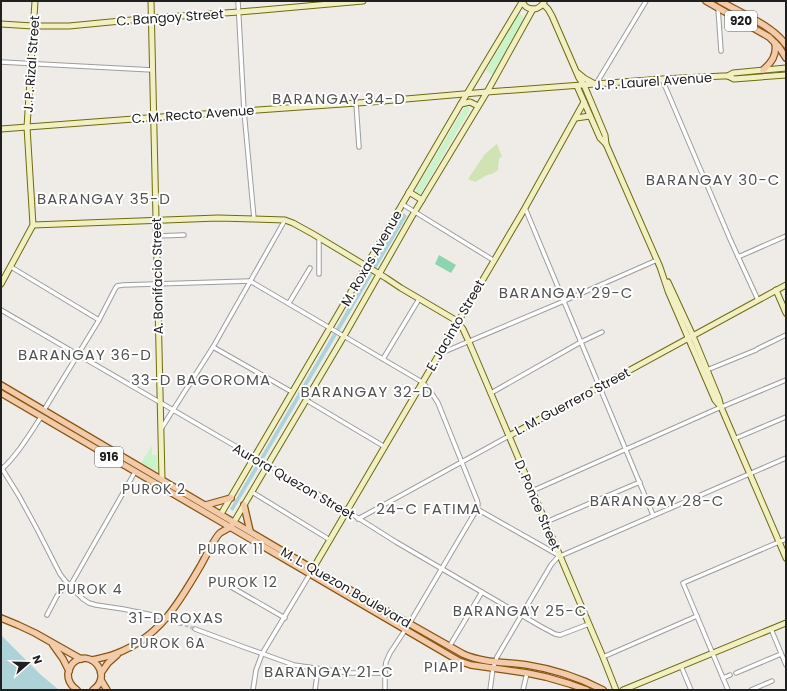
<svg xmlns="http://www.w3.org/2000/svg" width="787" height="691" font-family="Poppins,sans-serif">
	<style>
		.grass { fill: #d0e3b3 }
		.park { fill: #cbf3ca }
		.pitch { fill: #8fd4b2 }
		.water { fill: #add2d7 }
		.lines { fill: none; stroke-linecap: round; stroke-linejoin: round }
		.street-tunnel { stroke: #c6c3bf; stroke-width: 3.5; stroke-dasharray: 3.5 2; stroke-linecap: butt }
		.street-casing { stroke: #9d9d9d; stroke-width: 5.5 }
		.secondary-casing { stroke: #6b6b12; stroke-width: 7 }
		.primary-casing { stroke: #895512; stroke-width: 8 }
		.street { stroke: #fff; stroke-width: 3.5 }
		.secondary { stroke: #f2f0c2; stroke-width: 5 }
		.primary { stroke: #f1cbaa; stroke-width: 5.5 }
		.labels { text-anchor: middle; stroke-width: 4; stroke-linejoin: round; paint-order: stroke }
		.shield { fill: #fff; stroke: #636363; stroke-width: 1 }
		.shield-label { font-size: 12px; font-weight: bold; fill: #202020 }
		.street-label { font-size: 13px; fill: #202020; stroke: #fff }
		.neighbourhood-label { font-size: 14px; letter-spacing: 1px; fill: #535353; stroke: #fff }
		.quarter-label { font-size: 15px; letter-spacing: 1px; fill: #535353; stroke: #fff }
	</style>
	<rect width="100%" height="100%" fill="#efece7"/>
	<path class="grass" d="M497,144L502,157L499,158L498,170L492,174L487,175L475,182L468,179L485,154Z"/>
	<g class="park">
		<path d="M520,14L523,16L524,20L493,75L486,71L517,16Z"/>
		<path d="M466,106L469,107V111L421,193L418,195L416,193V189L464,108Z"/>
		<path d="M152,445V455H157L158,469L156,471L141,463Z"/>
	</g>
	<path class="pitch" d="M439,255L456,265L451,273L435,264Z"/>
	<g class="water">
		<path d="M404,213L407,216L233,511L230,509Z"/>
		<path d="M1,635L41,675L59,690H1Z"/>
	</g>
	<g class="lines">
		<path class="street-tunnel" d="M180,623L195,629"/>
		<g class="street-casing">
			<g id="street">
				<path d="M238,1L244,111L254,219"/>
				<path d="M718,8L721,51"/>
				<path d="M1,62L153,70"/>
				<path d="M662,79L730,239L758,300"/>
				<path d="M596,84L646,1"/>
				<path d="M356,103L359,147"/>
				<path d="M402,204L493,260"/>
				<path d="M525,208L653,515"/>
				<path d="M156,236L184,235"/>
				<path d="M319,238V274"/>
				<path d="M738,257L786,236"/>
				<path d="M11,267L99,320"/>
				<path d="M250,281L422,382C429,388 433,395 438,403L477,500L478,504L477,509L409,624L390,653L386,662L385,669V690"/>
				<path d="M289,303L310,268"/>
				<path d="M1,310L347,511L396,542L540,626L555,634L560,635L589,624"/>
				<path d="M213,347L292,392"/>
				<path d="M439,354L564,301L657,260"/>
				<path d="M383,359L419,299"/>
				<path d="M707,370L756,350L757,349L786,335"/>
				<path d="M491,393L581,342L602,332"/>
				<path d="M306,400L385,447"/>
				<path d="M44,410L99,320L115,289L117,286L123,285L250,281"/>
				<path d="M161,429L213,347L285,220"/>
				<path d="M734,439L786,417"/>
				<path d="M1,467L19,496L37,529L60,574L67,583L83,599L89,603L96,605L123,609L167,618L180,623"/>
				<path d="M2,469C18,454 29,435 41,417"/>
				<path d="M532,491L712,411L786,380"/>
				<path d="M252,492L330,540"/>
				<path d="M477,509L560,556"/>
				<path d="M358,519L509,436"/>
				<path d="M546,522L640,482"/>
				<path d="M226,584L285,618"/>
				<path d="M70,586L135,472"/>
				<path d="M47,615L57,596L67,583"/>
				<path d="M195,629L241,646L294,665L349,673H385"/>
				<path d="M771,629L786,665"/>
				<path d="M449,647L482,592"/>
				<path d="M603,657L697,616"/>
				<path d="M681,666L691,690"/>
				<path d="M736,673L781,654"/>
				<path d="M723,678L730,675"/>
				<path d="M253,690L256,670L262,654L310,574"/>
				<path d="M315,690L318,669"/>
				<path d="M490,690L493,668L497,657L551,565L558,557L786,458"/>
				<path d="M523,690L527,673"/>
				<path d="M728,690L683,583L786,539"/>
				<path d="M751,690L772,681"/>
			</g>
		</g>
		<g class="secondary-casing">
			<g id="secondary">
				<path d="M151,1L162,479"/>
				<path d="M522,1C526,11 538,12 544,2"/>
				<path d="M543,4L548,9L552,16L579,78L584,85L605,135L606,144L660,267L668,291L715,400L721,407"/>
				<path d="M1,24L33,26H69L152,18L239,12L363,1"/>
				<path d="M578,73L584,78L595,84"/>
				<path d="M728,76L734,79L786,75"/>
				<path d="M577,86L600,138L606,144"/>
				<path d="M461,104L470,102L478,106"/>
				<path d="M576,118L590,116"/>
				<path d="M1,129L147,118L371,102L487,92L662,79L723,76H728L733,73L786,68"/>
				<path d="M409,192L422,200"/>
				<path d="M33,225L218,218L254,219L285,220L293,223L313,234L386,278L401,288L457,321L463,329L469,342L603,657L616,690"/>
				<path d="M668,282L693,336L719,399L721,407L786,558"/>
				<path d="M1,284L33,225L27,127L35,1"/>
				<path d="M776,290L786,313"/>
				<path d="M509,436L786,285"/>
				<path d="M221,514L462,102L522,2"/>
				<path d="M234,522L344,336L411,218L487,92L533,9"/>
				<path d="M311,572L525,208L584,102"/>
				<path d="M623,690L786,623"/>
			</g>
		</g>
		<g class="primary-casing">
			<g id="primary">
				<path d="M706,1L769,37L779,47L786,58"/>
				<path d="M720,1C741,13 773,26 786,45"/>
				<path d="M763,70C772,62 777,55 775,43"/>
				<path d="M1,385L313,569L463,654C483,663 505,662 527,665C553,669 580,678 603,690"/>
				<path d="M1,393L459,661L471,665L527,673L546,677L570,684L587,690"/>
				<path d="M206,505L231,498"/>
				<path d="M244,505L250,531"/>
				<path d="M1,618L18,625L35,633L81,659"/>
				<path d="M53,645L63,659L69,671"/>
				<path d="M92,660C100,658 108,657 115,654C159,638 179,603 201,565C205,558 215,537 220,533C223,531 227,529 231,527L232,525"/>
				<path d="M101,673L108,663L117,655"/>
				<path d="M101,680L107,690"/>
				<path d="M77,690C71,686 68,681 68,674C69,670 70,666 73,663C90,647 114,675 93,690"/>
			</g>
		</g>
		<use href="#street" class="street"/>
		<use href="#secondary" class="secondary"/>
		<use href="#primary" class="primary"/>
	</g>
	<g class="labels">
		<g class="shield">
			<rect x="725" y="11" width="32" height="20" rx="3"/>
			<rect x="95" y="447" width="28" height="20" rx="3"/>
		</g>
		<g class="shield-label">
			<text x="741" y="25">920</text>
			<text x="109" y="461">916</text>
		</g>
		<g class="street-label">
			<text transform="translate(170 17) rotate(-4)" y="5">C. Bangoy Street</text>
			<text transform="translate(31 64) rotate(-86)" y="5">J. P. Rizal Street</text>
			<text transform="translate(653 81) rotate(-4)" y="5">J. P. Laurel Avenue</text>
			<text transform="translate(193 114) rotate(-4)" y="5">C. M. Recto Avenue</text>
			<text transform="translate(371 258) rotate(-60)" y="5">M. Roxas Avenue</text>
			<text transform="translate(157 276) rotate(-91)" y="5">A. Bonifacio Street</text>
			<text transform="translate(455 325) rotate(-60)" y="5">E. Jacinto Street</text>
			<text transform="translate(572 401) rotate(-28)" y="5">L. M. Guerrero Street</text>
			<text transform="translate(294 481) rotate(30)" y="5">Aurora Quezon Street</text>
			<text transform="translate(538 505) rotate(67)" y="5">D. Ponce Street</text>
			<text transform="translate(346 587) rotate(30)" y="5">M. L. Quezon Boulevard</text>
		</g>
		<g class="neighbourhood-label">
			<text x="154" y="494">PUROK 2</text>
			<text x="231" y="554">PUROK 11</text>
			<text x="243" y="587">PUROK 12</text>
			<text x="90" y="594">PUROK 4</text>
			<text x="168" y="648">PUROK 6A</text>
		</g>
		<g class="quarter-label">
			<text x="339" y="104">BARANGAY 34-D</text>
			<text x="713" y="185">BARANGAY 30-C</text>
			<text x="104" y="204">BARANGAY 35-D</text>
			<text x="566" y="298">BARANGAY 29-C</text>
			<text x="85" y="360">BARANGAY 36-D</text>
			<text x="201" y="385">33-D BAGOROMA</text>
			<text x="367" y="397">BARANGAY 32-D</text>
			<text x="657" y="506">BARANGAY 28-C</text>
			<text x="429" y="514">24-C FATIMA</text>
			<text x="520" y="616">BARANGAY 25-C</text>
			<text x="176" y="623">31-D ROXAS</text>
			<text x="444" y="672">PIAPI</text>
			<text x="329" y="677">BARANGAY 21-C</text>
		</g>
	</g>
	<rect width="787" height="691" fill="none" stroke="#202020" stroke-width="4"/>
	<g transform="translate(28 663) rotate(70)" stroke="#ffffff" stroke-width="3" paint-order="stroke">
	<path d="M0-3L7 15L0 10L-7 15Z" fill="#202020"/>
	<text y="-6" font-size="11" font-weight="bold" text-anchor="middle" fill="#202020">N</text>
	</g>
</svg>
